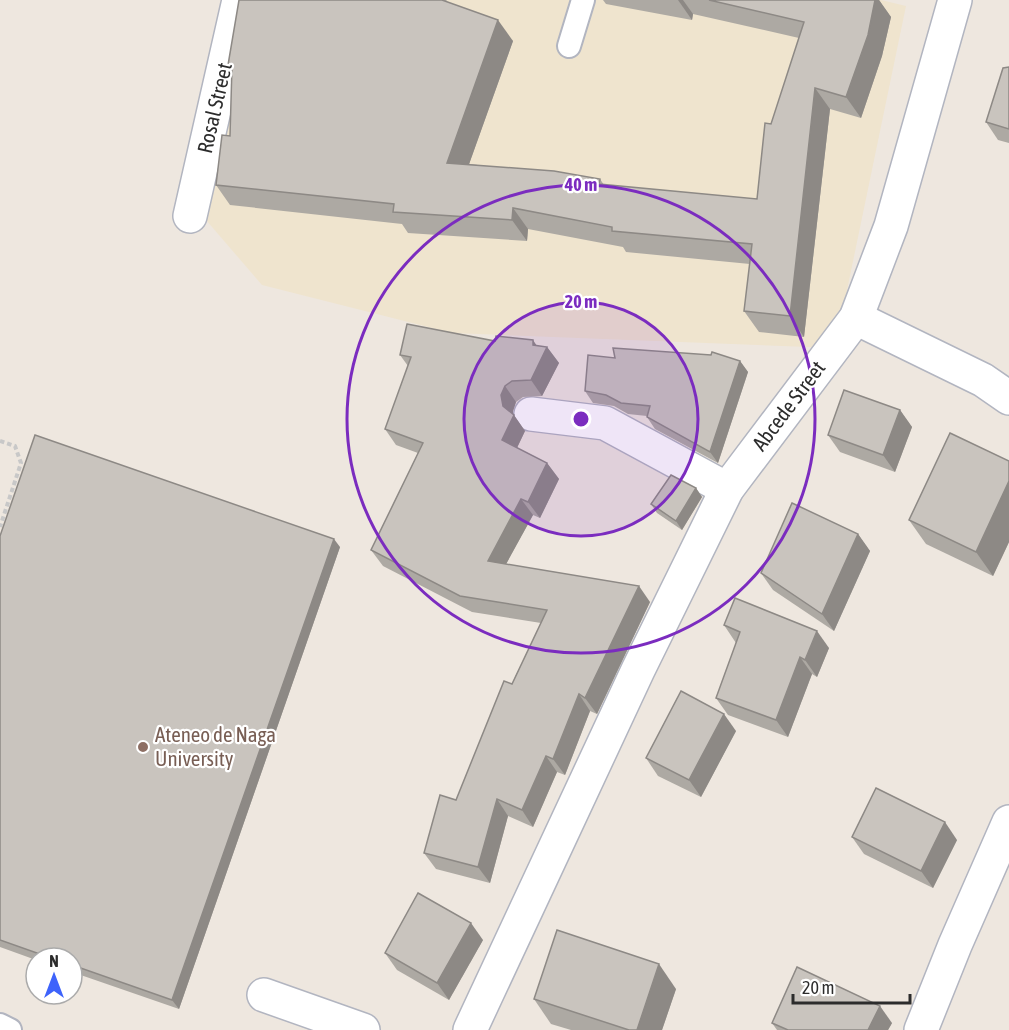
<svg xmlns="http://www.w3.org/2000/svg" width="1009" height="1030" font-family="'Asap Condensed',sans-serif">
	<style>
		.education { fill: #efe4ce }
		.lines { fill: none; stroke-linecap: round; stroke-linejoin: round }
		.lane-casing { stroke: #b2b5c0; stroke-width: 26 }
		.street-casing { stroke: #b2b5c0; stroke-width: 36 }
		.path { stroke: #c8c8c8; stroke-width: 4; stroke-dasharray: 4.5 3; stroke-linecap: butt }
		.lane { stroke: #fff; stroke-width: 22 }
		.street { stroke: #fff; stroke-width: 33 }
		.wall { fill: #ada9a3 }
		.shaded-wall { fill: #8d8985 }
		.building { fill: #c9c4be; stroke: #8d8985; stroke-width: 1.5 }
		.ring { fill: none; stroke: #7b2cbf; stroke-width: 3 }
		.education-dot { fill: #8d6e63; stroke: #fff; stroke-width: 2 }
		.labels { text-anchor: middle; stroke-width: 4.5; stroke-linejoin: round; paint-order: stroke }
		.street-label { font-size: 21px; fill: #2c2c2c; stroke: #fff }
		.education-label { font-size: 21px; fill: #785e54; stroke: #fff; text-anchor: start }
		.centre { fill: #7b2cbf; stroke: #fff; stroke-width: 3 }
		.ring-label { font-size: 18px; text-anchor: middle; font-weight: bold; fill: #7b2cbf; stroke: #fff; stroke-width: 4.5; stroke-linejoin: round; paint-order: stroke }
	</style>
	<rect width="100%" height="100%" fill="#eee7df"/>
	<path class="education" d="M256,0H881L906,6L835,348L452,333L262,285L206,220Z"/>
	<g class="lines">
		<g class="lane-casing">
			<g id="lane">
				<path d="M569,46L583,0"/>
				<path d="M0,1025L10,1030"/>
			</g>
		</g>
		<g class="street-casing">
			<g id="street">
				<path d="M190,216L239,0"/>
				<path d="M856,318L983,380L1009,398"/>
				<path d="M531,414L605,423L727,489"/>
				<path d="M264,995L363,1030"/>
				<path d="M470,1030L638,670L727,489L856,318L891,226L955,0"/>
				<path d="M921,1030L955,945L1009,822"/>
			</g>
		</g>
		<path class="path" d="M0,441L15,446L21,463L0,527"/>
		<use href="#lane" class="lane"/>
		<use href="#street" class="street"/>
	</g>
	<g class="wall">
		<path d="M239,0H447L446,1L513,41L469,164L600,179L604,185L757,199L771,124L799,38L693,14L692,20L606,4L603,0H879L891,17L882,56L861,118L830,109L804,337L759,332L744,311L750,264L626,252L623,247L528,229L527,241L408,233L402,224L230,205L216,185L230,136L232,70L228,65Z"/>
		<path d="M1009,67V143L998,140L986,122Z"/>
		<path d="M495,341L547,347L559,363L542,396L523,397L516,402L513,411V414L525,431L517,448L547,463L559,479L540,518L533,515L506,564L650,602L597,714L590,711L565,775L557,772L533,827L508,816L490,883L436,869L424,853L456,800L541,623L472,612L383,566L371,550L418,453L396,445L385,429L408,366L400,355Z"/>
		<path d="M615,358L740,361L748,372L718,463L655,429L647,417V416L628,414L614,406L593,403L585,391Z"/>
		<path d="M900,410L912,427L895,472L840,452L828,435Z"/>
		<path d="M1009,461V542L993,576L926,544L909,520Z"/>
		<path d="M696,488L702,497L682,530L657,513L651,504Z"/>
		<path d="M858,534L870,551L834,631L773,590L761,573Z"/>
		<path d="M0,536L340,547L179,1009L72,972V958H36V960L0,947Z"/>
		<path d="M724,625L829,648L817,677L812,674L788,737L728,715L716,698L736,643Z"/>
		<path d="M736,731L701,797L658,776L646,758Z"/>
		<path d="M852,837L957,840L933,888L864,854Z"/>
		<path d="M483,940L449,1000L397,970L385,953Z"/>
		<path d="M676,989L662,1030H571L551,1024L534,999Z"/>
		<path d="M772,1023H892L888,1030H777Z"/>
	</g>
	<g class="shaded-wall">
		<path d="M678,0H683L693,14L692,20Z"/>
		<path d="M875,0H879L891,17L882,56L861,118L846,97Z"/>
		<path d="M498,20L513,41L462,184L447,163Z"/>
		<path d="M815,88L830,109L804,337L790,316Z"/>
		<path d="M513,208L528,229L527,241L512,220Z"/>
		<path d="M533,340L543,355L547,347L559,363L542,396L531,380Z"/>
		<path d="M740,361L748,372L718,463L710,452Z"/>
		<path d="M505,386L516,402L513,411V416L514,415L525,431L513,456L502,440L503,406L501,395Z"/>
		<path d="M900,410L912,427L895,472L883,455Z"/>
		<path d="M547,463L559,479L540,518L528,502Z"/>
		<path d="M1009,481V542L993,576L976,552Z"/>
		<path d="M696,488L702,497L682,530L676,521Z"/>
		<path d="M521,499L533,515L499,577L488,561Z"/>
		<path d="M858,534L870,551L834,631L822,614Z"/>
		<path d="M334,539L340,547L179,1009L172,1000Z"/>
		<path d="M639,586L650,602L597,714L585,698Z"/>
		<path d="M817,631L829,648L817,677L805,660Z"/>
		<path d="M800,657L812,674L788,737L776,720Z"/>
		<path d="M579,694L590,711L565,775L553,759Z"/>
		<path d="M724,714L736,731L701,797L689,780Z"/>
		<path d="M546,756L557,772L533,827L522,810Z"/>
		<path d="M497,799L508,816L490,883L478,867Z"/>
		<path d="M945,822L957,840L933,888L921,871Z"/>
		<path d="M471,923L483,940L449,1000L437,983Z"/>
		<path d="M659,964L676,989L662,1030H637Z"/>
		<path d="M880,1006L892,1023L888,1030H868Z"/>
	</g>
	<g class="building">
		<path d="M239,0H442L498,20L447,163L554,171L600,179L599,184L757,199L765,123L771,124L804,22L709,0H875L868,35L846,97L815,88L790,316L744,311L752,244L612,231V227L513,208L512,220L393,212L394,204L216,185L222,135L230,136L232,66L228,65Z"/>
		<path d="M1009,67V129L986,122L1003,68Z"/>
		<path d="M407,324L495,341L496,336L533,340V345L547,347L531,380L512,381L505,386L501,395L503,406L514,415L502,440L547,463L528,502L521,499L488,561L639,586L585,698L579,694L553,759L546,756L522,810L497,799L478,867L424,853L440,795L456,800L504,681L512,684L547,610L460,596L371,550L423,443L385,429L411,357L400,355Z"/>
		<path d="M613,348L711,355L712,352L740,361L710,452L647,417L650,406L621,403L606,395L585,391L588,355L615,358Z"/>
		<path d="M844,390L900,410L883,455L828,435Z"/>
		<path d="M950,433L1009,461V481L976,552L909,520Z"/>
		<path d="M35,435L334,539L172,1000L72,965V958H51L0,940V536Z"/>
		<path d="M671,475L696,488L676,521L651,504Z"/>
		<path d="M792,503L858,534L822,614L761,573Z"/>
		<path d="M735,598L817,631L805,660L800,657L776,720L716,698L740,632L724,625Z"/>
		<path d="M681,691L724,714L689,780L646,758Z"/>
		<path d="M876,788L945,822L921,871L852,837Z"/>
		<path d="M418,893L471,923L437,983L385,953Z"/>
		<path d="M557,930L659,964L637,1030H629L534,999Z"/>
		<path d="M797,967L880,1006L868,1030H788L772,1023Z"/>
	</g>
	<circle cx="581" cy="419" r="117" fill="#7b2cbf" fill-opacity=".12"/>
	<g class="ring">
		<circle cx="581" cy="419" r="117"/>
		<circle cx="581" cy="419" r="234"/>
	</g>
	<circle class="education-dot" cx="143" cy="747" r="6"/>
	<g class="labels">
		<g class="street-label">
			<text transform="translate(215 108) rotate(-77)" y="7">Rosal Street</text>
			<text transform="translate(789 406) rotate(-53)" y="7">Abcede Street</text>
		</g>
		<g class="education-label">
			<text x="155" y="742">Ateneo de Naga<tspan x="155" dy="24">University</tspan></text>
		</g>
	</g>
	<circle cx="581" cy="419" r="9" class="centre"/>
	<g class="ring-label">
		<text x="581" y="191">40 m</text>
		<text x="581" y="308">20 m</text>
	</g>
	<g transform="translate(54 976)"><circle r="28" fill="#ffffff" stroke="#ababab" stroke-width="1.5"/>
	<path d="M0-4.5L10 22L0 15L-10 22Z" fill="#3e63fb"/>
	<text y="-9" font-size="16" font-weight="bold" text-anchor="middle" fill="#2c2c2c">N</text>
	</g>
	<path d="M793 994v9h117v-9" fill="none" stroke="#2c2c2c" stroke-width="3"/>
	<text x="802" y="994" font-size="18" fill="#2c2c2c" stroke="#ffffff" stroke-width="4.5" paint-order="stroke">20 m</text>
</svg>
